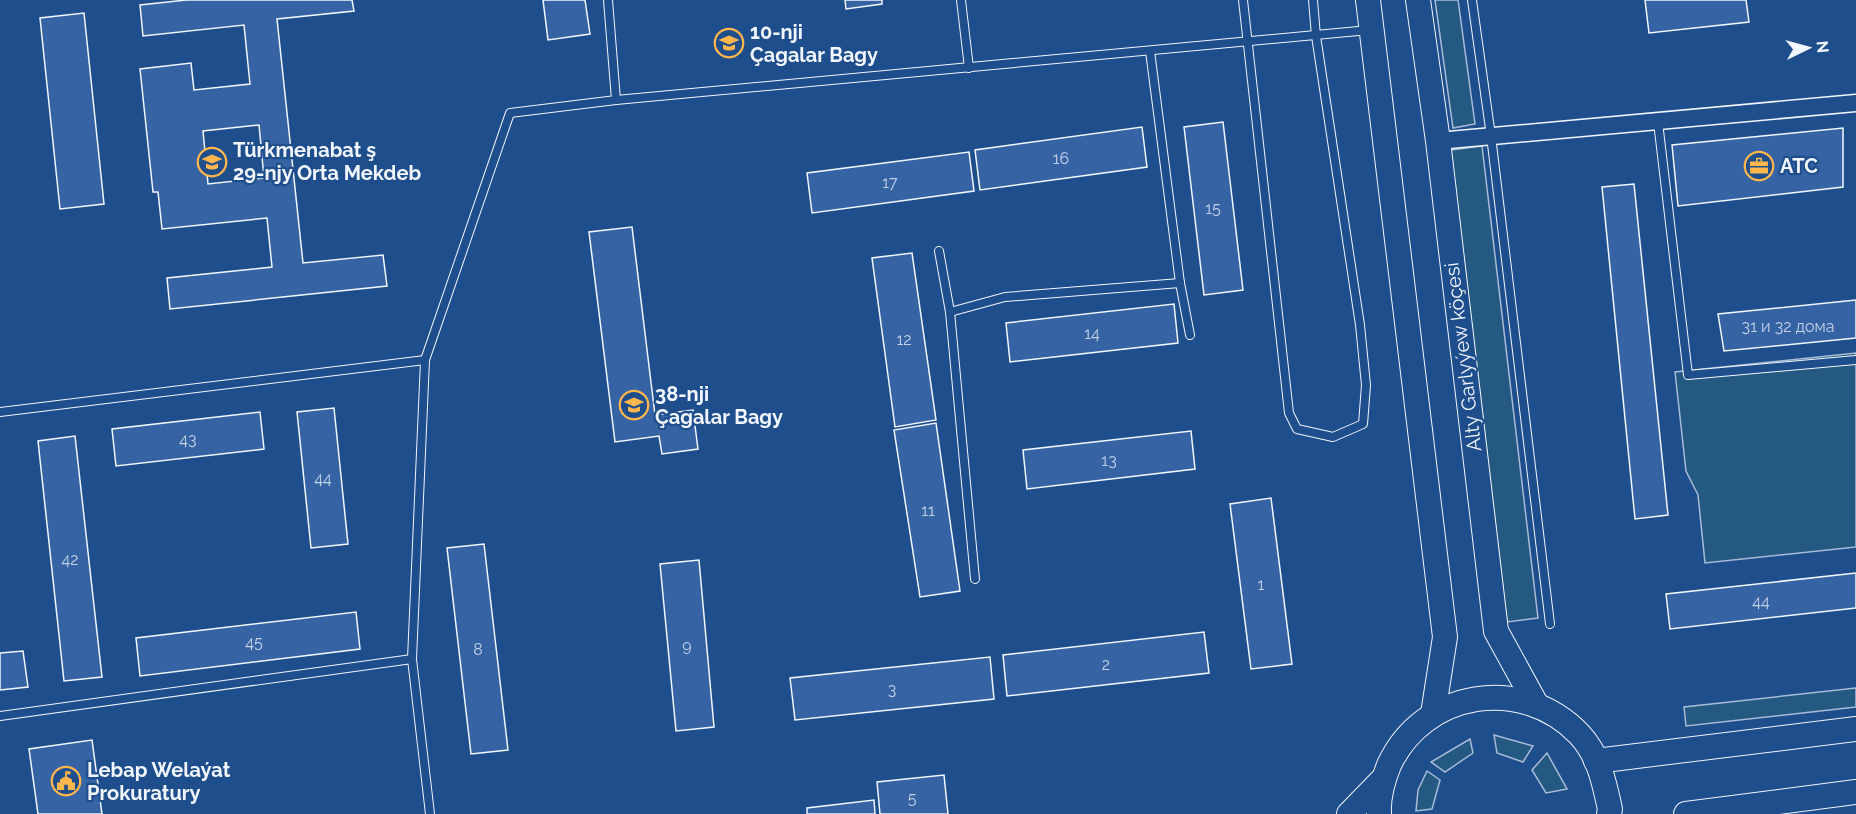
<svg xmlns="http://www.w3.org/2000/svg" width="1856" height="814" font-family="Raleway,sans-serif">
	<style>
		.green { fill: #245a82; stroke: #a8bbd7; stroke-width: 1.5 }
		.building { fill: #3563a3; stroke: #f2f6ff; stroke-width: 1.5; fill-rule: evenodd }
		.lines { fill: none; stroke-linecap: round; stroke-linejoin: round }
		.lane-casing { stroke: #f2f6ff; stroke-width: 10 }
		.street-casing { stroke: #f2f6ff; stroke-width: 19 }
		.secondary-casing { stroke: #f2f6ff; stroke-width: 26 }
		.lane { stroke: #1f4e8c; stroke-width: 8 }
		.street { stroke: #1f4e8c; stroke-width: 16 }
		.secondary { stroke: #1f4e8c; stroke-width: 24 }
		.labels { text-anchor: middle; stroke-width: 4.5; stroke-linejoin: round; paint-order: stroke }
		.number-label { font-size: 16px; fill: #c3d1e8 }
		.poi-label { font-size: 20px; font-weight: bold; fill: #f2f6ff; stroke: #1f4e8c; text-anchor: start }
		.street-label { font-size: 20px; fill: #f2f6ff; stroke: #1f4e8c }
	</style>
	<rect width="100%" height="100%" fill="#1f4e8c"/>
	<g class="green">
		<path d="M1435,0H1458L1475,124L1453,128Z"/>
		<path d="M1482,146L1538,618L1507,622L1451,150Z"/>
		<path d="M1856,353V547L1705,563L1698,495L1686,471L1675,372Z"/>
		<path d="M1856,688V707L1686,726L1684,707Z"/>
		<path d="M1494,735L1533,746L1523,762L1497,753Z"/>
		<path d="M1470,739L1473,753L1445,772L1431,762Z"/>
		<path d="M1547,753L1567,789L1546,793L1532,770Z"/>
		<path d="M1427,771L1440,780L1432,809L1416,811L1418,790Z"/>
	</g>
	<g class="building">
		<path d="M186,0H352L354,11L277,19L303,263L383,255L387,286L170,309L167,278L272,267L267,218L162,229L158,192H153L140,69L191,63L194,90L250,84L244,25L143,36L140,5ZM259,125L264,178L208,184L203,131Z"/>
		<path d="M543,0H585L590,34L548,40Z"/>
		<path d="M845,0H882V4L846,9Z"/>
		<path d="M1645,0H1746L1749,22L1649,33Z"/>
		<path d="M84,13L104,204L60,209L40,18Z"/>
		<path d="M1223,122L1243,290L1204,295L1184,127Z"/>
		<path d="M1142,127L1147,167L980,190L975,150Z"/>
		<path d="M1843,128V187L1678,206L1672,145Z"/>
		<path d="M969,152L974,191L812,213L807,173Z"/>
		<path d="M1634,184L1668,515L1635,519L1602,187Z"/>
		<path d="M632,227L655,415L693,410L698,449L662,454L659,436L615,442L589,232Z"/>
		<path d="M912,253L936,420L895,427L872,258Z"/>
		<path d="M1856,300V338L1724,351L1718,314Z"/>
		<path d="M1174,304L1178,343L1010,362L1006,323Z"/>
		<path d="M334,408L348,544L311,548L297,412Z"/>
		<path d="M260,412L264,449L116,466L112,429Z"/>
		<path d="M936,423L960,591L920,597L894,430Z"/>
		<path d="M1191,431L1195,469L1027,489L1023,450Z"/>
		<path d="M75,436L102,677L64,681L38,441Z"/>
		<path d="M1271,498L1292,664L1251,669L1230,504Z"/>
		<path d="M484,544L508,750L471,754L447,548Z"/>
		<path d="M699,560L714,727L676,731L660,564Z"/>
		<path d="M1856,573V608L1670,629L1666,594Z"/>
		<path d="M356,612L360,649L140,676L136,638Z"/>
		<path d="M1204,632L1209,673L1007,696L1003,655Z"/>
		<path d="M23,651L28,687L0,690V653Z"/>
		<path d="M990,657L994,699L795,720L790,678Z"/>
		<path d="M92,740L102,814H38L29,749Z"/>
		<path d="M944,775L948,814H880L877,782Z"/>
		<path d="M874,800L875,814H807V808Z"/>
	</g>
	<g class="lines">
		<g class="lane-casing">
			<g id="lane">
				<path d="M608,0L616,100"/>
				<path d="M961,0L969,68"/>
				<path d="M1243,0L1289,413L1297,429L1333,437L1363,424L1366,385L1360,325L1316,36L1313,0"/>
				<path d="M1472,0L1491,136L1550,624"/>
				<path d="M1150,51L1180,283L1190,335"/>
				<path d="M1658,122L1688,375L1856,360"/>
				<path d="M939,251L950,312L975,579"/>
				<path d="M950,312L1005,297L1180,283"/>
				<path d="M0,412L425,360"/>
				<path d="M0,716L412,659"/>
				<path d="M430,814L412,659L425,360L510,113L616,100L1369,30"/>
			</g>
		</g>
		<g class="street-casing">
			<path id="street" d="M1438,141L1856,103"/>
		</g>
		<g class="secondary-casing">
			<g id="secondary">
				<path d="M1368,0L1445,637L1433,714"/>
				<path d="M1418,0L1438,141L1496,631L1536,704"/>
				<path d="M1596,761L1856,729"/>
				<path d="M1349,814L1384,778"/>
				<path d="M1379,814C1378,798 1383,780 1389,765C1424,690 1522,675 1579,734C1599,755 1604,782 1610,809L1609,814"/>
				<path d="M1686,814L1856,792"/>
			</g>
		</g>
		<use href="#lane" class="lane"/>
		<use href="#street" class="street"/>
		<use href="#secondary" class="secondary"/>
	</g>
	<defs>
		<g id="school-ring" transform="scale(1.5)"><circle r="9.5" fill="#1f4e8c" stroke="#ffb74d" stroke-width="1.5"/><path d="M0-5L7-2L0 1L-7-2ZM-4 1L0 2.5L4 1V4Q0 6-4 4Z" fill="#ffb74d"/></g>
		<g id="office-ring" transform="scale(1.5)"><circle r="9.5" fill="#1f4e8c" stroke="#ffb74d" stroke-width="1.5"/><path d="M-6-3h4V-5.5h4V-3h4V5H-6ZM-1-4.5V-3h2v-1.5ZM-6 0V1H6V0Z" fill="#ffb74d"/></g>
		<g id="civic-ring" transform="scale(1.5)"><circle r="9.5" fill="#1f4e8c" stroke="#ffb74d" stroke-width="1.5"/><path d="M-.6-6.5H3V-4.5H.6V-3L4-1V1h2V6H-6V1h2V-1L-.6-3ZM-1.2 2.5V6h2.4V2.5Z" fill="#ffb74d"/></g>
	</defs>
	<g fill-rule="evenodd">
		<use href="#school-ring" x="729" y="43"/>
		<use href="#school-ring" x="212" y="162"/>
		<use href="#office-ring" x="1759" y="166"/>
		<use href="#school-ring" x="634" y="405"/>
		<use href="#civic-ring" x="66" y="781"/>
	</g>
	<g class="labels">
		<g class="number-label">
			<text x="1061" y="164">16</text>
			<text x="890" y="188">17</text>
			<text x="1213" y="214">15</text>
			<text x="1788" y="332">31 и 32 дома</text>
			<text x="1092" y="339">14</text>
			<text x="904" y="345">12</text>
			<text x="188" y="445">43</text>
			<text x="1109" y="466">13</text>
			<text x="323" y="484">44</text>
			<text x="928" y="516">11</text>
			<text x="70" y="565">42</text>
			<text x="1261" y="590">1</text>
			<text x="1761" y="607">44</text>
			<text x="254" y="648">45</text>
			<text x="687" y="651">9</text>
			<text x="478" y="655">8</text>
			<text x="1106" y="670">2</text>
			<text x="892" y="695">3</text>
			<text x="912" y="804">5</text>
		</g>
		<g class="poi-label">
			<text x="750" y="39">10-nji<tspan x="750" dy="23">Çagalar Bagy</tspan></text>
			<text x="233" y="157">Türkmenabat ş<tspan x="233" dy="23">29-njy Orta Mekdeb</tspan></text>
			<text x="1780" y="173">АТС</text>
			<text x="655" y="401">38-nji<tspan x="655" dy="23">Çagalar Bagy</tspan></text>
			<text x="87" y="777">Lebap Welaýat<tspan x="87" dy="23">Prokuratury</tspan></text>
		</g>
		<g class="street-label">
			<text transform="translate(1463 357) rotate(-97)" y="7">Alty Garlyýew köçesi</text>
		</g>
	</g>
	<g transform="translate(1808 48) rotate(85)" stroke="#1f4e8c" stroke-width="4.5" paint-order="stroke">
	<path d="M0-4.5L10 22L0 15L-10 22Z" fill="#f2f6ff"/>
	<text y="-9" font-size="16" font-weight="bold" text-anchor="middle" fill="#f2f6ff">N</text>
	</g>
</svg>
